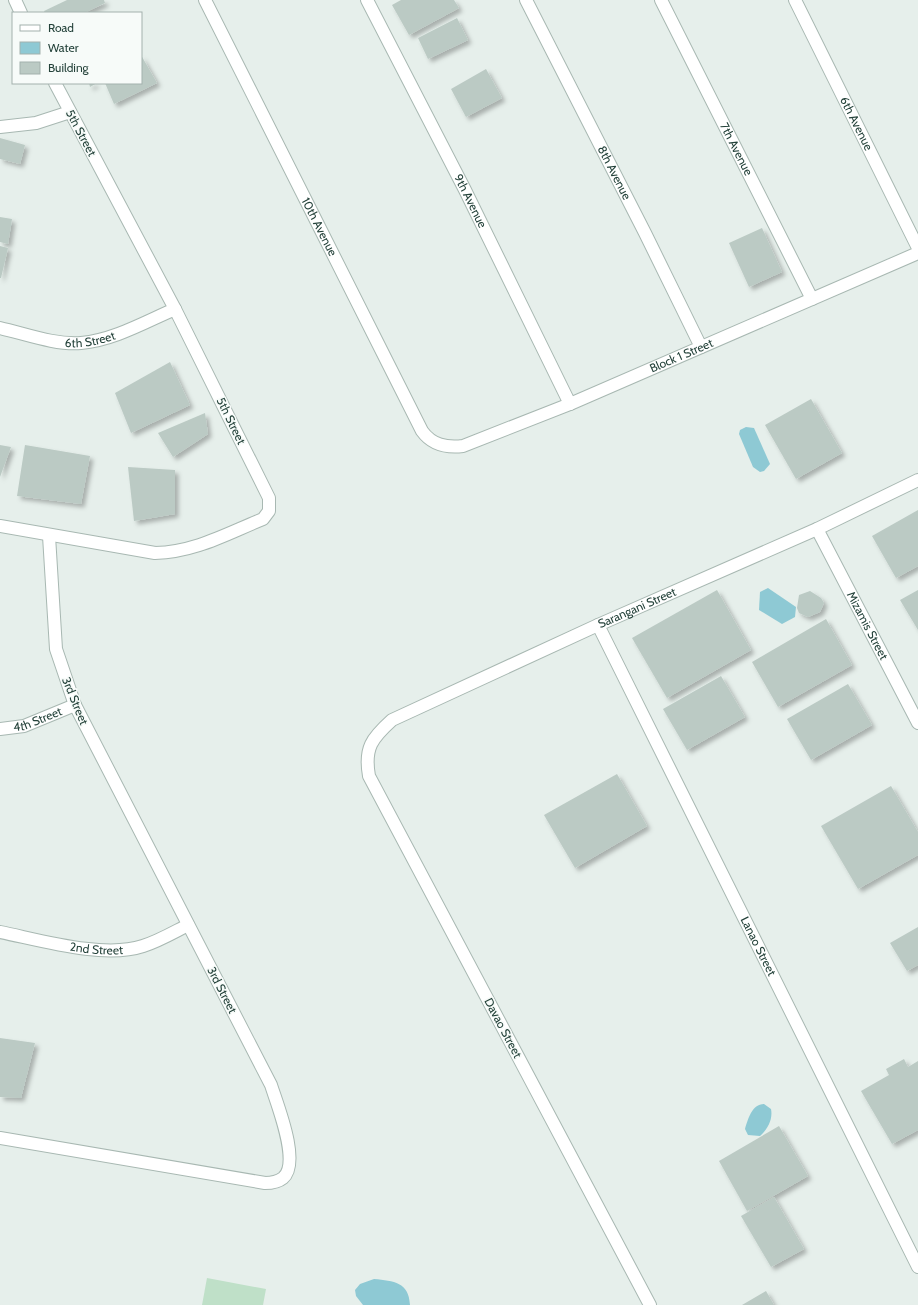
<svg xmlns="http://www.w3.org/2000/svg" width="918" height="1305" font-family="Cabin,sans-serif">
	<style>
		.green { fill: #bfe0c8 }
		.water { fill: #8ec9d4 }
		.building { fill: #bbcac4; filter: url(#shadow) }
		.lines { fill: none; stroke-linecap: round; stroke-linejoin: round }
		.minor-casing { stroke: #a8b8b2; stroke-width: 14 }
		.minor { stroke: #fff; stroke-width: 12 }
		.labels { text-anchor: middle; stroke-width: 3; stroke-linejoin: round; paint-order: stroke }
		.street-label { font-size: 12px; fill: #24423a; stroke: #f7fbf9 }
	</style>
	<defs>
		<filter id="shadow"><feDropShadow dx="3.5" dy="3.5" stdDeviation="2" flood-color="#0004"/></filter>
	</defs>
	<rect width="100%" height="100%" fill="#e6efeb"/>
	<path class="green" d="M207,1278L266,1289L263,1305H202Z"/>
	<g class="water">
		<path d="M746,427L754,428L770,464L764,471L760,472L753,467L739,434L740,430Z"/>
		<path d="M768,588L796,607L795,617L782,624L759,610L760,592Z"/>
		<path d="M764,1104L771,1109C773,1119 768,1129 760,1136L748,1135L745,1129C748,1119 752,1104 764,1104Z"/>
		<path d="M374,1279C394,1281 409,1282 410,1305H363L356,1296L355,1290L360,1284Z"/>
	</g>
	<g class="building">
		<path d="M67,0H104L105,3L84,13H45L44,11Z"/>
		<path d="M401,0H454L459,8L409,35L392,5Z"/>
		<path d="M457,18L468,40L428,59L418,38Z"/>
		<path d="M141,55L157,83L114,104L105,83H141Z"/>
		<path d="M486,69L502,98L466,117L451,89Z"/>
		<path d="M89,83H97L90,87Z"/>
		<path d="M0,138L25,145L20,164L0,159Z"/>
		<path d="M0,217L12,219L8,244L0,242Z"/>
		<path d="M762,228L782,272L749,287L729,243Z"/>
		<path d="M0,246L8,248L1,278H0Z"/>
		<path d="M170,362L190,405L131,433L115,393Z"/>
		<path d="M811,399L842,453L796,479L765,425Z"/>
		<path d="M205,413L208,434L173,457L158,433Z"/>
		<path d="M0,445L11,447L0,477Z"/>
		<path d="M25,445L90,456L81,504L17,496Z"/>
		<path d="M128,467L175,470V514L134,521Z"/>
		<path d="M918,510V566L896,578L872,536Z"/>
		<path d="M717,590L751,650L667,698L632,638Z"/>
		<path d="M918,590V630L900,600Z"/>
		<path d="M810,591L821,598L824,603L820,612L808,617L799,613L797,608L799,595Z"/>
		<path d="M826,619L852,665L778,707L752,662Z"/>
		<path d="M721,676L745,717L687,750L663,709Z"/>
		<path d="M848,684L872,725L811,760L787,719Z"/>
		<path d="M617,774L647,826L575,868L544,815Z"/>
		<path d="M891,786L918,832V855L858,889L821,826Z"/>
		<path d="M918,927V965L907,971L890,943Z"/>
		<path d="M0,1038L35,1043L21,1098L0,1097Z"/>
		<path d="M904,1059L908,1067L918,1061V1130L892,1144L861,1091L889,1075L886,1069Z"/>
		<path d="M779,1126L808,1176L747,1211L719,1161Z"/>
		<path d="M774,1197L804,1249L771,1267L741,1216Z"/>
		<path d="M766,1291L774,1305H742Z"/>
	</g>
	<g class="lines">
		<g class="minor-casing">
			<g id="minor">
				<path d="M15,0L21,13"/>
				<path id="s1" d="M205,0L422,431C432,445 446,448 463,446L570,404L918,253"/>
				<path id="s2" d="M367,0L465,190L570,404"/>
				<path id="s3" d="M526,0L645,233L701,347"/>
				<path id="s4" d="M661,0L812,299"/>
				<path id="s5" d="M795,0L918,248"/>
				<path d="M0,127L36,123L70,112"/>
				<path id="s6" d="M0,328C26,334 55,345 81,343C114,340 145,322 175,309"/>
				<path d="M0,526L155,553C195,552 226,534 263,519L269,511V498L175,309L55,83"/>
				<path id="s7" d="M817,529L918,723"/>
				<path id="s8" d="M598,625L918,1267"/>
				<path id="s9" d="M0,729L24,726L75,705"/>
				<path id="s10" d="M0,932C40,940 104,959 143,946C159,941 174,932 188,925"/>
				<path d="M0,1138L265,1183C271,1183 278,1182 283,1178C301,1163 277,1104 271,1085L75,705L56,649L49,536"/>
				<path id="s11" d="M650,1305L369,776C364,748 372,738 392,720L598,625L817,529L918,480"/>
			</g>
		</g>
		<use href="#minor" class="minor"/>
	</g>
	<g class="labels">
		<g class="street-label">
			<text dy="4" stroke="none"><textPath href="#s5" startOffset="138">6th Avenue</textPath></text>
			<text transform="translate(81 133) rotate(62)" y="4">5th Street</text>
			<text dy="4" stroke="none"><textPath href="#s4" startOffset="167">7th Avenue</textPath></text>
			<text dy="4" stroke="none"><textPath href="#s3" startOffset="194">8th Avenue</textPath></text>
			<text dy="4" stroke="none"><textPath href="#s2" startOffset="226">9th Avenue</textPath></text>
			<text dy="4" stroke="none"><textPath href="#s1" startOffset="254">10th Avenue</textPath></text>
			<text dy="4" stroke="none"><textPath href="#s6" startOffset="92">6th Street</textPath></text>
			<text dy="4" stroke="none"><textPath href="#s1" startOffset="765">Block 1 Street</textPath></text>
			<text transform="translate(231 421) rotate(64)" y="4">5th Street</text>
			<text dy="4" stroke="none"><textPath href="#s11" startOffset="933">Sarangani Street</textPath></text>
			<text dy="4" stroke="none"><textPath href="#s7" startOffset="109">Mizamis Street</textPath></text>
			<text transform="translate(75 701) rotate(68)" y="4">3rd Street</text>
			<text dy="4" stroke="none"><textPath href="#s9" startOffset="39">4th Street</textPath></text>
			<text dy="4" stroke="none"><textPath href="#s8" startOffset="359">Lanao Street</textPath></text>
			<text dy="4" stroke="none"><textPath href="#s10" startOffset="98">2nd Street</textPath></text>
			<text transform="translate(222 990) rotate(63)" y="4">3rd Street</text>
			<text transform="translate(503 1028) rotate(62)" y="4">Davao Street</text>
		</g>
	</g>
	<rect x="12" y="12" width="130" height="72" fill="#f7fbf9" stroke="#a3b1ad"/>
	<rect x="20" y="25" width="20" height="6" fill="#ffffff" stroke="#a3b1ad"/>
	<text x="48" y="32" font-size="12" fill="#24423a">Road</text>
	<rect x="20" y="42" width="20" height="12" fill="#8ec9d4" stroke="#a3b1ad"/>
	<text x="48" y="52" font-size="12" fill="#24423a">Water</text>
	<rect x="20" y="62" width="20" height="12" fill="#bbcac4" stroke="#a3b1ad"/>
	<text x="48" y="72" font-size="12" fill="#24423a">Building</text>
</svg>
